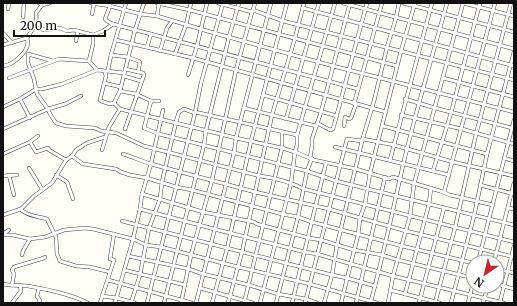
<svg xmlns="http://www.w3.org/2000/svg" width="517" height="306" font-family="Merriweather,serif">
	<style>
		.lines { fill: none; stroke-linecap: round; stroke-linejoin: round }
		.street-casing { stroke: #444; stroke-width: 4 }
		.street { stroke: #fff; stroke-width: 3 }
	</style>
	<rect width="100%" height="100%" fill="#fffdf5"/>
	<g class="lines">
		<g class="street-casing">
			<g id="street">
				<path d="M39,3L42,5L50,3"/>
				<path d="M91,3L110,6L105,19L107,21L113,24L358,89"/>
				<path d="M110,3V6L140,14L157,16L214,33L333,66L514,112"/>
				<path d="M157,3L190,10L397,66"/>
				<path d="M218,3L252,12L253,10L283,21L514,80"/>
				<path d="M343,3L514,49"/>
				<path d="M403,3L514,32"/>
				<path d="M463,3L514,16"/>
				<path d="M303,8L514,66"/>
				<path d="M8,9L9,3"/>
				<path d="M253,10L255,3"/>
				<path d="M92,14L94,4"/>
				<path d="M157,16L159,3"/>
				<path d="M23,17L24,3"/>
				<path d="M34,27L45,30L60,28L67,31L74,30L93,35V44L89,61"/>
				<path d="M3,33L12,43"/>
				<path d="M93,35L103,31L113,24"/>
				<path d="M116,40L193,58L386,112"/>
				<path d="M76,41L78,31"/>
				<path d="M3,45L27,38C32,30 38,23 36,13L42,5"/>
				<path d="M147,47L151,34"/>
				<path d="M160,51L167,28L172,21"/>
				<path d="M175,54L186,25L191,3"/>
				<path d="M111,55L128,57L138,61L140,62L138,72"/>
				<path d="M53,61L28,54V63L34,79L37,94L48,109L50,114L56,123L66,126L95,128L101,131L116,133L144,146L260,176C276,178 290,182 304,189L514,242"/>
				<path d="M3,66C13,65 32,50 27,38"/>
				<path d="M108,70L111,55L126,3"/>
				<path d="M105,72L106,76L100,100L101,101L110,104L114,103"/>
				<path d="M188,75L197,46L207,3"/>
				<path d="M124,76L141,81"/>
				<path d="M9,78L59,59L89,61L97,70L124,73"/>
				<path d="M443,78L514,97"/>
				<path d="M104,83L121,87"/>
				<path d="M120,91L136,94L151,101H159"/>
				<path d="M263,95L337,116"/>
				<path d="M20,99L30,118"/>
				<path d="M405,99L435,108L512,128"/>
				<path d="M151,101L144,128L159,134L307,171L336,181L368,189L514,225"/>
				<path d="M114,103L120,109L236,138L282,148L295,152L314,160L356,169L389,179L393,177L440,191L450,195L493,205"/>
				<path d="M114,103L120,91L135,30L144,3"/>
				<path d="M354,104L382,3"/>
				<path d="M3,107L20,99L36,89H42L62,84L97,70"/>
				<path d="M244,108L316,126"/>
				<path d="M195,112L297,135"/>
				<path d="M401,115L462,129L514,144"/>
				<path d="M286,119L319,3"/>
				<path d="M317,123L330,130L333,129L367,3"/>
				<path d="M344,126L345,117L349,119L351,118L356,104"/>
				<path d="M383,126L487,154"/>
				<path d="M3,129L48,109L65,104L81,96"/>
				<path d="M125,129L144,75L143,73L125,69"/>
				<path d="M363,139L394,145L453,162L514,176"/>
				<path d="M30,142L36,152L48,148L49,150L66,160"/>
				<path d="M335,147L449,175"/>
				<path d="M102,150L109,127L120,109"/>
				<path d="M3,154L30,142L38,136"/>
				<path d="M123,154C133,157 141,161 151,164"/>
				<path d="M72,156L83,164L116,169L121,172L130,175L147,178L176,187L192,190L282,214L298,217L312,222L402,246L473,263"/>
				<path d="M310,158L312,146V139L321,112L350,3"/>
				<path d="M504,158L514,161"/>
				<path d="M390,160L432,3"/>
				<path d="M151,164L255,192L329,209L406,231L514,257"/>
				<path d="M29,168L42,189"/>
				<path d="M433,171L451,113L480,3"/>
				<path d="M9,175L14,195"/>
				<path d="M56,175L67,182L73,199"/>
				<path d="M3,176L17,175"/>
				<path d="M480,185L514,194"/>
				<path d="M444,192L495,3"/>
				<path d="M142,194L203,212L254,222L257,224L309,238L321,240L354,250L382,255L398,260L473,278"/>
				<path d="M508,208L514,209"/>
				<path d="M20,209C29,217 38,216 47,219L56,237L57,254L60,261L76,266L90,267L110,272"/>
				<path d="M140,209L214,229L305,252L317,254L393,276L504,303"/>
				<path d="M3,215L21,209L34,196L52,183L66,160L72,156L76,150L87,143L105,137"/>
				<path d="M122,221L332,275L347,278L375,286"/>
				<path d="M3,234L9,230"/>
				<path d="M3,235H13L30,239"/>
				<path d="M22,255L23,251L30,239L45,237L64,230L85,228L93,229L133,239L146,245L161,247L238,267L310,284L377,303"/>
				<path d="M128,256L189,269L203,274L249,285L278,294L306,299L317,303"/>
				<path d="M478,262L514,120"/>
				<path d="M494,262L514,183"/>
				<path d="M497,269L514,273"/>
				<path d="M124,270L185,285"/>
				<path d="M108,280L192,303"/>
				<path d="M3,284C11,286 20,285 28,286C45,289 73,295 88,303"/>
				<path d="M497,284L514,289"/>
				<path d="M12,285L14,274L12,270L14,267L44,258L45,257"/>
				<path d="M39,288L37,296L40,301L39,303"/>
				<path d="M200,288L253,303"/>
				<path d="M390,290L440,303"/>
				<path d="M405,294L429,204L431,188"/>
				<path d="M102,296L117,298L135,303"/>
				<path d="M371,301C383,256 393,210 403,165C416,111 432,57 447,3"/>
				<path d="M500,302L514,246"/>
				<path d="M12,303L21,291L20,285"/>
				<path d="M100,303L114,260L110,259L114,234"/>
				<path d="M115,303L133,239L140,209L142,194L151,164L163,110"/>
				<path d="M131,303L140,275L149,228L160,199L162,182L176,122L179,112L184,109L195,113"/>
				<path d="M147,303L195,113L201,83L223,3"/>
				<path d="M164,303L204,145L206,130L229,37L239,3"/>
				<path d="M181,303L191,255L212,180L236,70L252,12"/>
				<path d="M196,303L234,153L236,138L271,3"/>
				<path d="M212,303L227,249L251,141L287,3"/>
				<path d="M228,303L242,252L272,115L295,38L304,3"/>
				<path d="M244,303L282,148V132"/>
				<path d="M260,303L291,183L295,152L297,145V135L335,3"/>
				<path d="M276,303L298,217L307,171L312,158"/>
				<path d="M292,303L326,163"/>
				<path d="M305,303L347,139L362,141"/>
				<path d="M324,303L332,275L337,245L362,141L374,101L387,47L396,18L399,3"/>
				<path d="M341,303L358,235L360,218L365,204L370,173L401,51L415,3"/>
				<path d="M356,303L385,177"/>
				<path d="M388,303L393,276L410,216L414,184L463,3"/>
				<path d="M419,303L444,208"/>
				<path d="M435,303L455,228L476,134L511,3"/>
				<path d="M451,303L474,216L487,154L514,52"/>
				<path d="M468,303L473,283"/>
				<path d="M483,303L488,286"/>
			</g>
		</g>
		<use href="#street" class="street"/>
	</g>
	<rect width="517" height="306" fill="none" stroke="#111111" stroke-width="8"/>
	<g transform="translate(485 274) rotate(215)"><circle r="19" fill="#ffffff" stroke="#a0a0a0"/>
	<path d="M0-3L7 15L0 10L-7 15Z" fill="#c4262e"/>
	<text y="-6" font-size="11" font-weight="bold" text-anchor="middle" fill="#111111">N</text>
	</g>
	<path d="M14 30v6h91v-6" fill="none" stroke="#111111" stroke-width="2"/>
	<text x="20" y="30" font-size="12" fill="#111111" stroke="#ffffff" stroke-width="3" paint-order="stroke">200 m</text>
</svg>
